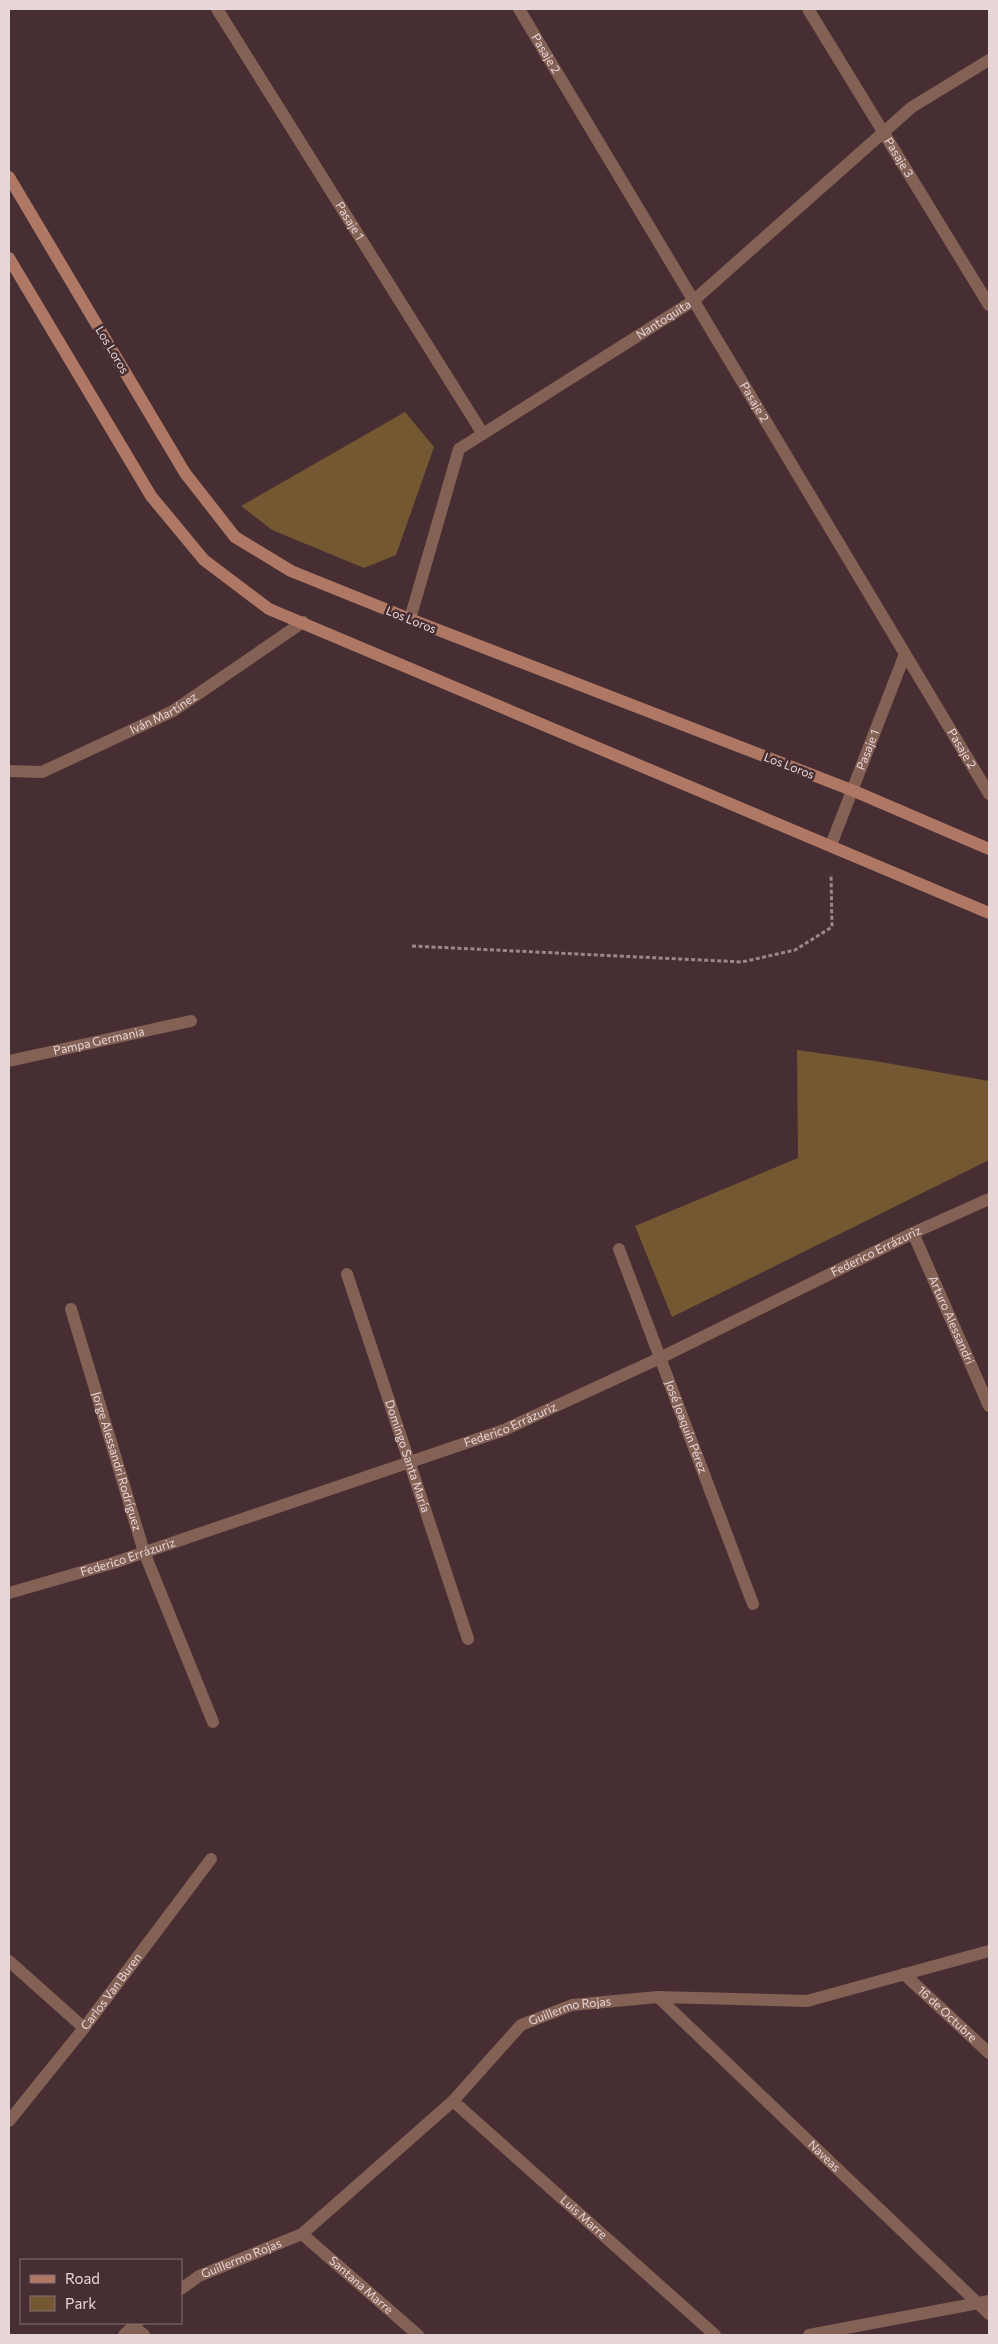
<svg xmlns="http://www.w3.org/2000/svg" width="998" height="2344" font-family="Commissioner,sans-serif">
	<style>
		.green { fill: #735831 }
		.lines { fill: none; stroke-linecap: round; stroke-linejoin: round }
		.path { stroke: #9c888b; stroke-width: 3; stroke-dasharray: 4 2.5; stroke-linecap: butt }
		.minor { stroke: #846155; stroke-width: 12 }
		.secondary { stroke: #af7865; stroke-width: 12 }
		.labels { text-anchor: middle; stroke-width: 5; stroke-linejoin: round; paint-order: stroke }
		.street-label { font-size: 12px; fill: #e6d6d8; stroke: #462e33 }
	</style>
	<rect width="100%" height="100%" fill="#462e33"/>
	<g class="green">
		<path d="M405,412L434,447L396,555L364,568L272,530L241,506Z"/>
		<path d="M797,1050L875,1061L989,1081V1160L672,1317L635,1226L798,1158Z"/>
	</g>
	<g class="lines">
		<path class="path" d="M412,946L742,962L795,950L832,927L831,874"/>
		<g class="minor">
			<path id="s1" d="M217,9L483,434"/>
			<path id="s2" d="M519,9L989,794"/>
			<path id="s3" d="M808,9L989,305"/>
			<path id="s4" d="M410,619L459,449L693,301L912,107L989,60"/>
			<path id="s5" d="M9,771L42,772L173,711L303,622"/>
			<path id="s6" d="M831,845L905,654"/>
			<path id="s7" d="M9,1061L191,1021"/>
			<path id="s8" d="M913,1233L989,1406"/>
			<path id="s9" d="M619,1249L753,1604"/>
			<path id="s10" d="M347,1274L468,1639"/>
			<path id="s11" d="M71,1309L144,1552L213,1722"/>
			<path id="s12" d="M9,1593L113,1563L504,1430L660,1358L913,1233L989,1199"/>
			<path d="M9,1961L84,2028"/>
			<path id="s13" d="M904,1974L989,2053"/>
			<path id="s14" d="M658,1997L989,2314"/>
			<path id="s15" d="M453,2101L715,2335"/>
			<path id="s16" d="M9,2121L84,2028L211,1859"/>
			<path id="s17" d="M302,2234L418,2335"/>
			<path id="s18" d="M181,2289L199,2276L302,2234L453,2101L521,2025L572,2005L658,1997L807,2001L989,1951"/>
			<path d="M133,2326L144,2335"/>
			<path d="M124,2335L137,2323"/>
			<path d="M809,2335L989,2301"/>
		</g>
		<g class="secondary">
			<path d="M9,177L185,473L235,537L291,571L410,619L854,791L989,849"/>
			<path d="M9,258L151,496L204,560L269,609L989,913"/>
		</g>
	</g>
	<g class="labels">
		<g class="street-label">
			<text dy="4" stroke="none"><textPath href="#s2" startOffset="52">Pasaje 2</textPath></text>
			<text dy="4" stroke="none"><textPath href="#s3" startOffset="174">Pasaje 3</textPath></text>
			<text dy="4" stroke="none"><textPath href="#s1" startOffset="250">Pasaje 1</textPath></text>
			<text dy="4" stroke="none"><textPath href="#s4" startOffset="419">Nantoquita</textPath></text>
			<text transform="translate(112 350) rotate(59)" y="4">Los Loros</text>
			<text dy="4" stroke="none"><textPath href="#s2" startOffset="458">Pasaje 2</textPath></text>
			<text transform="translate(411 620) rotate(22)" y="4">Los Loros</text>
			<text dy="4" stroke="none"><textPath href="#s5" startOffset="168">Iván Martínez</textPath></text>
			<text dy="4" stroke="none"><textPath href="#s2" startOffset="862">Pasaje 2</textPath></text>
			<text dy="4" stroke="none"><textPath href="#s6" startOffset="102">Pasaje 1</textPath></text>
			<text transform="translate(789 766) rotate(21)" y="4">Los Loros</text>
			<text dy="4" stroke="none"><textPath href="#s7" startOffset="92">Pampa Germania</textPath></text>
			<text dy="4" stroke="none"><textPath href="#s12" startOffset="934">Federico Errázuriz</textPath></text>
			<text dy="4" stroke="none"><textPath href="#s8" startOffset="95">Arturo Alessandri</textPath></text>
			<text dy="4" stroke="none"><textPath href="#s12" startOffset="529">Federico Errázuriz</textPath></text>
			<text dy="4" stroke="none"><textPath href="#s9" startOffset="190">José Joaquín Pérez</textPath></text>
			<text dy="4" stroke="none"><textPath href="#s10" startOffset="192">Domingo Santa María</textPath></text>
			<text dy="4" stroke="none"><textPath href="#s11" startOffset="159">Jorge Alessandri Rodríguez</textPath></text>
			<text dy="4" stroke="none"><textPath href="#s12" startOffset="124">Federico Errázuriz</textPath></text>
			<text dy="4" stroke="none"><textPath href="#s16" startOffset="165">Carlos Van Buren</textPath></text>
			<text dy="4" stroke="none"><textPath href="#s18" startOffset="488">Guillermo Rojas</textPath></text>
			<text dy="4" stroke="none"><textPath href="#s13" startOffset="59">16 de Octubre</textPath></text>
			<text dy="4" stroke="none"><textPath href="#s14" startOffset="230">Naveas</textPath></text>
			<text dy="4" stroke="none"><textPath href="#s15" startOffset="175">Luis Marre</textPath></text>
			<text dy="4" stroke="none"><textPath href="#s18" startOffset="68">Guillermo Rojas</textPath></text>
			<text dy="4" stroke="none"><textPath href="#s17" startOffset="78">Santana Marre</textPath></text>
		</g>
	</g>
	<rect width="998" height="2344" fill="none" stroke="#e6d6d8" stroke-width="20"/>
	<rect x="20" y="2259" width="162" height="65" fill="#462e33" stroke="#867175"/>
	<rect x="30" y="2275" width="25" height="8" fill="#af7865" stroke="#867175"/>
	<text x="65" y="2284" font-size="15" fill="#e6d6d8">Road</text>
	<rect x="30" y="2296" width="25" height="15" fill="#735831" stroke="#867175"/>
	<text x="65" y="2309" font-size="15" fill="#e6d6d8">Park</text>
</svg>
